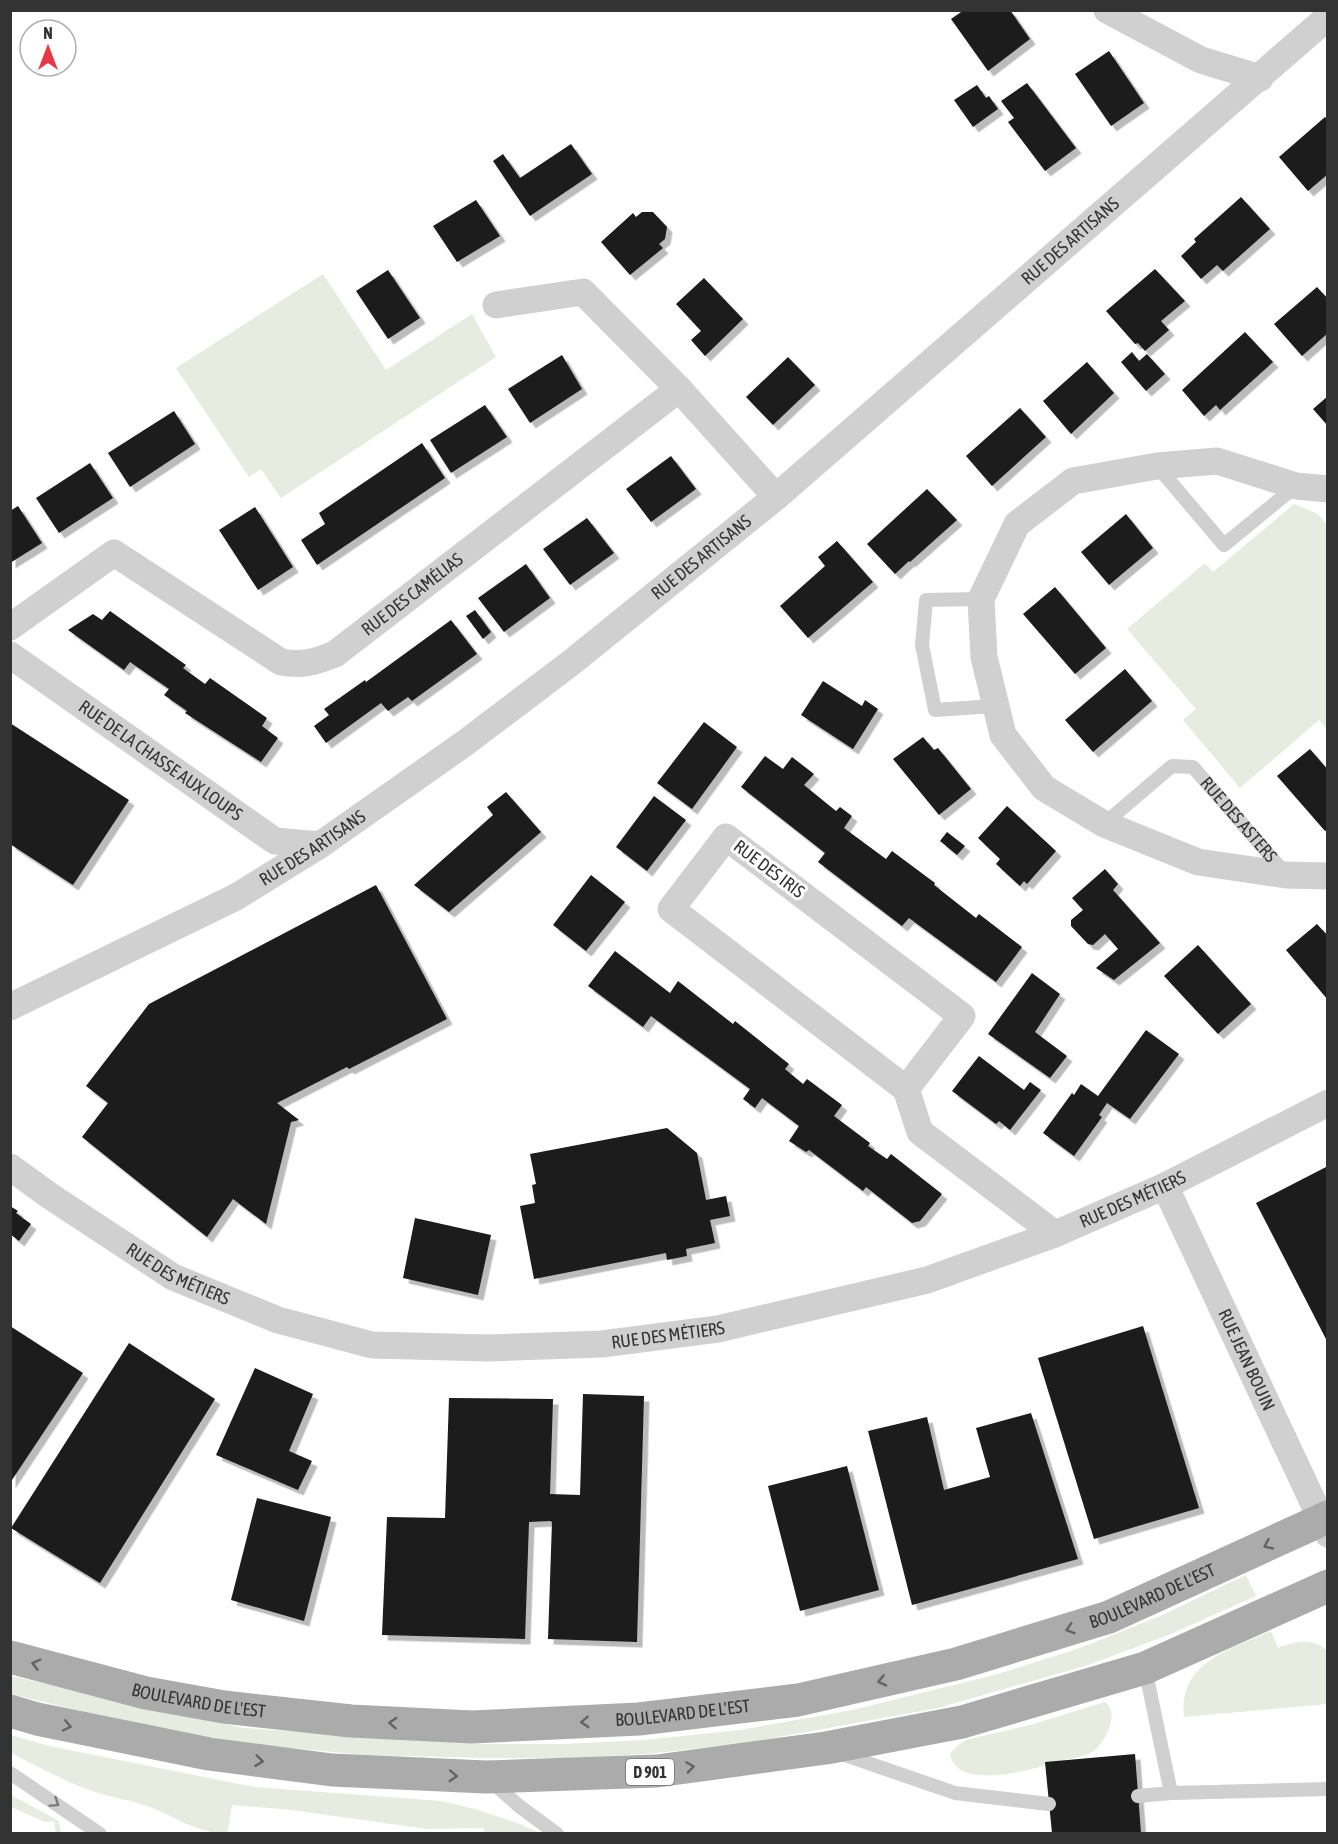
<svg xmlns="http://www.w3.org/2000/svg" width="1338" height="1844" font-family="'Asap Condensed',sans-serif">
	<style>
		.green { fill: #e6ecdf }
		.building { fill: #1a1a1a; filter: url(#shadow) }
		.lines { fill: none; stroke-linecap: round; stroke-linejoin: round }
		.service { stroke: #d0d0d0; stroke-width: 14 }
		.minor { stroke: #d0d0d0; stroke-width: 27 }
		.primary { stroke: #ababab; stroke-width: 33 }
		.oneway { stroke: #636363 }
		.oneway2 { stroke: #7a7a7a }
		.labels { text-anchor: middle; stroke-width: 6; stroke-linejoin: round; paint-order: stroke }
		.shield { fill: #fff; stroke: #707070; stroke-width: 1.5 }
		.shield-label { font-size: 16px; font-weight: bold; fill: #333 }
		.street-label { font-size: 18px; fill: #333; stroke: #fff }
	</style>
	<defs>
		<filter id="shadow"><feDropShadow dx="5.5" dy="5.5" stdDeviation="0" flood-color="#0004"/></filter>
	</defs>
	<rect width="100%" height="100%" fill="#fff"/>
	<g class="green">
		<path d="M323,274L386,370L472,314L496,357L281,498L261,469L249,477L176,368Z"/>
		<path d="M1294,504L1318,514L1327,525V729L1319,720L1240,788L1183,720L1196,709L1127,629L1205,563L1213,572Z"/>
		<path d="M1246,1575L1256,1596L1171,1634L1088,1665L938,1708L745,1743L647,1754L564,1758H483L366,1755L239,1743L147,1727L11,1694V1676L243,1728L483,1744H563L644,1740L740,1730L853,1710L998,1674L1080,1648L1160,1616Z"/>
		<path d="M1271,1631L1278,1648C1297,1641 1311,1638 1327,1650V1704L1184,1717C1178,1662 1230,1650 1271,1631Z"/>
		<path d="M1105,1702C1120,1712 1106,1741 1095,1750C1088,1756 1073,1758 1064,1760C1040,1767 957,1794 950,1754L957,1746L966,1740L1030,1725Z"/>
		<path d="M11,1735L49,1746L254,1787L441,1801L475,1809L520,1824L540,1833H484V1828L427,1829L292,1810L232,1805L228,1831C207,1839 168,1813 147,1806C131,1800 114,1798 98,1793C67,1783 39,1767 11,1753Z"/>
		<path d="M11,1795L59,1821L61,1833H56L54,1821L45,1822L11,1807Z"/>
	</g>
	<g class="building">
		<path d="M964,10H1010L1030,39L988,71L951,19Z"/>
		<path d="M1109,51L1144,103L1111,126L1075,74Z"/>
		<path d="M1027,83L1076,148L1045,171L1008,122L1014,118L1001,101Z"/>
		<path d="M977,85L986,98L989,96L998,109L973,127L954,100Z"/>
		<path d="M1325,117L1328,120V174L1308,191L1279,157Z"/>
		<path d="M571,144L592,174L530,216L493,161L503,154L520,178Z"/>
		<path d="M1241,197L1270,229L1223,271L1217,265L1201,279L1181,256L1196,242L1194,239Z"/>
		<path d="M476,200L500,236L457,262L433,226Z"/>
		<path d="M642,212H653L667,227L665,239L659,244L663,248L630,275L601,242L633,213L636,217Z"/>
		<path d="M1155,269L1185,301L1161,321L1169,330L1145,351L1138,343L1135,344L1106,311Z"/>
		<path d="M388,270L420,318L388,339L356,291Z"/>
		<path d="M704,278L743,319L705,356L691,340L701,331L676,304Z"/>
		<path d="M1317,287L1328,299V333L1302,356L1274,324Z"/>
		<path d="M1245,332L1273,362L1220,410L1216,405L1204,416L1182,390Z"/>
		<path d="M1132,352L1139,361L1147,354L1165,374L1146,391L1121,362Z"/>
		<path d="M562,355L582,389L530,423L508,389Z"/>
		<path d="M788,357L815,385L773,425L746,397Z"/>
		<path d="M1087,362L1114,393L1071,434L1043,401Z"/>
		<path d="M1328,396V426L1313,409Z"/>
		<path d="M485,405L507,437L451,473L430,440Z"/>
		<path d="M1020,408L1046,437L992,486L966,456Z"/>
		<path d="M174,411L195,444L130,487L108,453Z"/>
		<path d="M422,443L445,478L317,565L301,540L325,524L319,513Z"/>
		<path d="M671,456L696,489L651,522L626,489Z"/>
		<path d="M90,463L113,498L59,533L36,498Z"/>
		<path d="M927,489L957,520L910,562L909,561L895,574L867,544Z"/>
		<path d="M18,506L42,543L10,563V511Z"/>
		<path d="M255,507L293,567L258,590L219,530Z"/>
		<path d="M1126,514L1153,548L1109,585L1081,552Z"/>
		<path d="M587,518L614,553L570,585L543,549Z"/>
		<path d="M837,541L873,582L808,638L780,606L825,566L818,557Z"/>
		<path d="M526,564L550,598L504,632L478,598Z"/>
		<path d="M1055,587L1106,648L1075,674L1023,614Z"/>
		<path d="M475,610L491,632L483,639L466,616Z"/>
		<path d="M110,611L186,665L183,668L205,684L210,678L267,718L262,726L278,738L261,762L185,713L187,711L164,695L169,689L130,662L124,670L68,630L93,614L102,620Z"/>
		<path d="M451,620L477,654L412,701L408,697L388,711L381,703L326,743L314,726L329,715L324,709L365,680L366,682Z"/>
		<path d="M1125,669L1152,701L1093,752L1065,720Z"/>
		<path d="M823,681L862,706L865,700L878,709L853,749L801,715Z"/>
		<path d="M704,722L737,747L692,809L657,783Z"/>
		<path d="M10,723L129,800L73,885L10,844Z"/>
		<path d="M923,737L934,750L938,748L971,789L939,815L893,759Z"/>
		<path d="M1310,749L1328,770V829L1325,831L1277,776Z"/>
		<path d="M765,756L783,769L792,757L814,774L804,785L836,811L840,807L852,816L844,828L886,859L892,851L935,883L934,885L976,918L979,914L1022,947L996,982L909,918L902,926L818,862L825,853L741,787Z"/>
		<path d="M506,792L541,832L449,912L414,885L493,815L487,807Z"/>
		<path d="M654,796L686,820L647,871L616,847Z"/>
		<path d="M1007,806L1056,851L1027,884L1024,881L1020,886L996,864L1000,859L978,838Z"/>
		<path d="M947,832L965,846L957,855L940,841Z"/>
		<path d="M1105,869L1118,884L1113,890L1160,943L1114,980L1096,968L1118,949L1105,934L1093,945L1088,944L1071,926V920L1083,910L1072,898Z"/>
		<path d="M591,875L625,902L586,951L553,925Z"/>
		<path d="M376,885L447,1019L349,1069L347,1067L277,1103L299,1120L291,1122L266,1224L233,1199L207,1237L82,1137L108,1103L86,1086L149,1004Z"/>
		<path d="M1317,924L1328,936V1000L1286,950Z"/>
		<path d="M1198,945L1251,1004L1218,1034L1164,976Z"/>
		<path d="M615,951L670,993L678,981L733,1024L735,1021L789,1064L785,1069L803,1084L807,1079L842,1105L834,1116L870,1143L868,1146L887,1159L891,1154L942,1194L920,1221L912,1223L866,1187L863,1191L809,1150L806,1152L789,1141L799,1126L762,1098L755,1108L743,1099L750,1089L651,1016L643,1027L588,986Z"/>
		<path d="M1032,973L1060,994L1035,1032L1067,1056L1050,1078L988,1034Z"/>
		<path d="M1146,1030L1179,1054L1130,1119L1107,1103L1099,1115L1102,1117L1074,1156L1043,1133L1072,1093L1074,1095L1081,1084L1098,1096Z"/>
		<path d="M979,1056L1024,1090L1030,1082L1041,1090L1010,1130L999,1121L996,1124L952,1091Z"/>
		<path d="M667,1128L697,1153L706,1200L726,1196L730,1216L710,1220L715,1243L686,1249L687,1256L667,1260L666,1253L534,1279L520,1206L535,1203L532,1185L536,1184L530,1154Z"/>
		<path d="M1328,1166V1343L1256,1203Z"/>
		<path d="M10,1206L18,1211L16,1213L31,1224L19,1241L10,1234Z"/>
		<path d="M415,1218L491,1235L478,1295L403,1278Z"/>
		<path d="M10,1326L83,1373L10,1483Z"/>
		<path d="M1143,1326L1199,1508L1094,1539L1038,1358Z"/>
		<path d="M129,1343L215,1399L100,1583L11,1528Z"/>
		<path d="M255,1368L313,1394L289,1451L312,1461L298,1490L216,1455Z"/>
		<path d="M583,1394L644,1396L637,1642L548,1639L552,1522L550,1521L529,1522L525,1639L382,1635L387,1517L445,1518L449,1398L553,1399L550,1494L580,1495Z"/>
		<path d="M1031,1413L1078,1559L912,1605L868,1431L927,1417L944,1490L990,1477L976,1428Z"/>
		<path d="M847,1466L879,1590L800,1611L768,1486Z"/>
		<path d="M257,1498L331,1517L304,1621L231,1600Z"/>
		<path d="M1135,1754L1141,1833H1052L1045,1762Z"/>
	</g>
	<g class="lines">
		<g class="service">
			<path d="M1157,466L1224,545L1296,486"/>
			<path d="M981,599L926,600L922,645L935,710L995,706"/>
			<path id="s1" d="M1104,824L1172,766L1193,767L1284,872"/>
			<path d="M1145,1668L1171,1793L1328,1789"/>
			<path d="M839,1753L955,1793L1049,1804"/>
			<path d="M10,1773L100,1834"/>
			<path d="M492,1782L519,1806L557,1834"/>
			<path d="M1138,1796L1171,1793"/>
		</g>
		<g class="minor">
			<path d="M1107,10L1201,60L1260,78"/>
			<path d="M496,305L583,292L679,389"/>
			<path d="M1328,489L1296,486L1217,461L1157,466L1073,481L1017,524L981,599L984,657L1003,735L1044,788L1104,824L1198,862L1286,875L1328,876"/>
			<path id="s2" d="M10,627L114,553L281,662C302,666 315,662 335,654L679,389L776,497"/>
			<path id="s3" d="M10,655L275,841L320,845"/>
			<path d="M726,837L962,1016L906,1089L671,909Z"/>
			<path id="s4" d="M10,1007L236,897L320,845L465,743L572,662L776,497L1328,17"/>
			<path d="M906,1089L920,1132L1055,1234"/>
			<path id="s5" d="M10,1167L50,1196L173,1277L278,1320L372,1345L488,1348L602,1344L718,1329L927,1280L1055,1234L1165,1186L1328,1103"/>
			<path id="s6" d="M1165,1186L1328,1534"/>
		</g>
		<g class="primary">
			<path id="s7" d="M10,1657L146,1693L224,1707L351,1721L472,1727L639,1719L798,1700L956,1664L1109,1617L1328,1517"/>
			<path d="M10,1711L37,1719L209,1754L332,1770L486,1777L657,1771L826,1748L962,1722L1145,1668L1328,1586"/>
		</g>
	</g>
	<defs><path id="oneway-chevron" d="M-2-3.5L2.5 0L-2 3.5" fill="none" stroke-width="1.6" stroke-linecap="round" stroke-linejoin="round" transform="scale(1.5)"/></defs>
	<g class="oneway">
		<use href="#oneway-chevron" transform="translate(1268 1545) rotate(155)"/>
		<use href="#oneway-chevron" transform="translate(1070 1629) rotate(163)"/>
		<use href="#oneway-chevron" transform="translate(36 1664) rotate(-165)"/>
		<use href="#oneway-chevron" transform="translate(882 1681) rotate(167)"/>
		<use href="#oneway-chevron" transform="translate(585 1722) rotate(177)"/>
		<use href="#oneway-chevron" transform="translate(393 1723) rotate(-177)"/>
		<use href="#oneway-chevron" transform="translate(67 1726) rotate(12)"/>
		<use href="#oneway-chevron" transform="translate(259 1761) rotate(7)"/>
		<use href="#oneway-chevron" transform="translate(690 1767) rotate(-8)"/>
		<use href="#oneway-chevron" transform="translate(453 1776) rotate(3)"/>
	</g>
	<use class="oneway2" href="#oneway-chevron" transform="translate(55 1803) rotate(34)"/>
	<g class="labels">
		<rect class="shield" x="626" y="1759" width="48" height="26" rx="4.5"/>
		<g class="shield-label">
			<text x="650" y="1778">D 901</text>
		</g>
		<g class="street-label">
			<text dy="6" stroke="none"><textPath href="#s4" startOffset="1314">RUE DES ARTISANS</textPath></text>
			<text dy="6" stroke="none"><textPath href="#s4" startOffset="828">RUE DES ARTISANS</textPath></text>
			<text dy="6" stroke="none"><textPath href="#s2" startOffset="480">RUE DES CAMÉLIAS</textPath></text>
			<text dy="6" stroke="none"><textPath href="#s3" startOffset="184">RUE DE LA CHASSE AUX LOUPS</textPath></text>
			<text dy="6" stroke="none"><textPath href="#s1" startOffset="180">RUE DES ASTERS</textPath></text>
			<text dy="6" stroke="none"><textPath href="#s4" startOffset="342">RUE DES ARTISANS</textPath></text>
			<text transform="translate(769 869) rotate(37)" y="6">RUE DES IRIS</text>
			<text dy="6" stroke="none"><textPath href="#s5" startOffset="1190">RUE DES MÉTIERS</textPath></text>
			<text dy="6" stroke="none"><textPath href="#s5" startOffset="200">RUE DES MÉTIERS</textPath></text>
			<text dy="6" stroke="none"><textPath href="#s5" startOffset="704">RUE DES MÉTIERS</textPath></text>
			<text dy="6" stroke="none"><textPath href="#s6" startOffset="192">RUE JEAN BOUIN</textPath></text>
			<text dy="6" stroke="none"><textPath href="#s7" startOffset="1166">BOULEVARD DE L'EST</textPath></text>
			<text dy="6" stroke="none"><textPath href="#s7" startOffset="194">BOULEVARD DE L'EST</textPath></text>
			<text dy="6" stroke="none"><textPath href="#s7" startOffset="680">BOULEVARD DE L'EST</textPath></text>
		</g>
	</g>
	<rect width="1338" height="1844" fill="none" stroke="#333333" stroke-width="24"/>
	<g transform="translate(48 48)"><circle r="28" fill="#ffffff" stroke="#adadad" stroke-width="1.5"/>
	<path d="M0-4.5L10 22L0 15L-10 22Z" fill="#e63946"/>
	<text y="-9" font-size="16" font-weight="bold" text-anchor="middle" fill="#333333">N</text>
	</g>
</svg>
